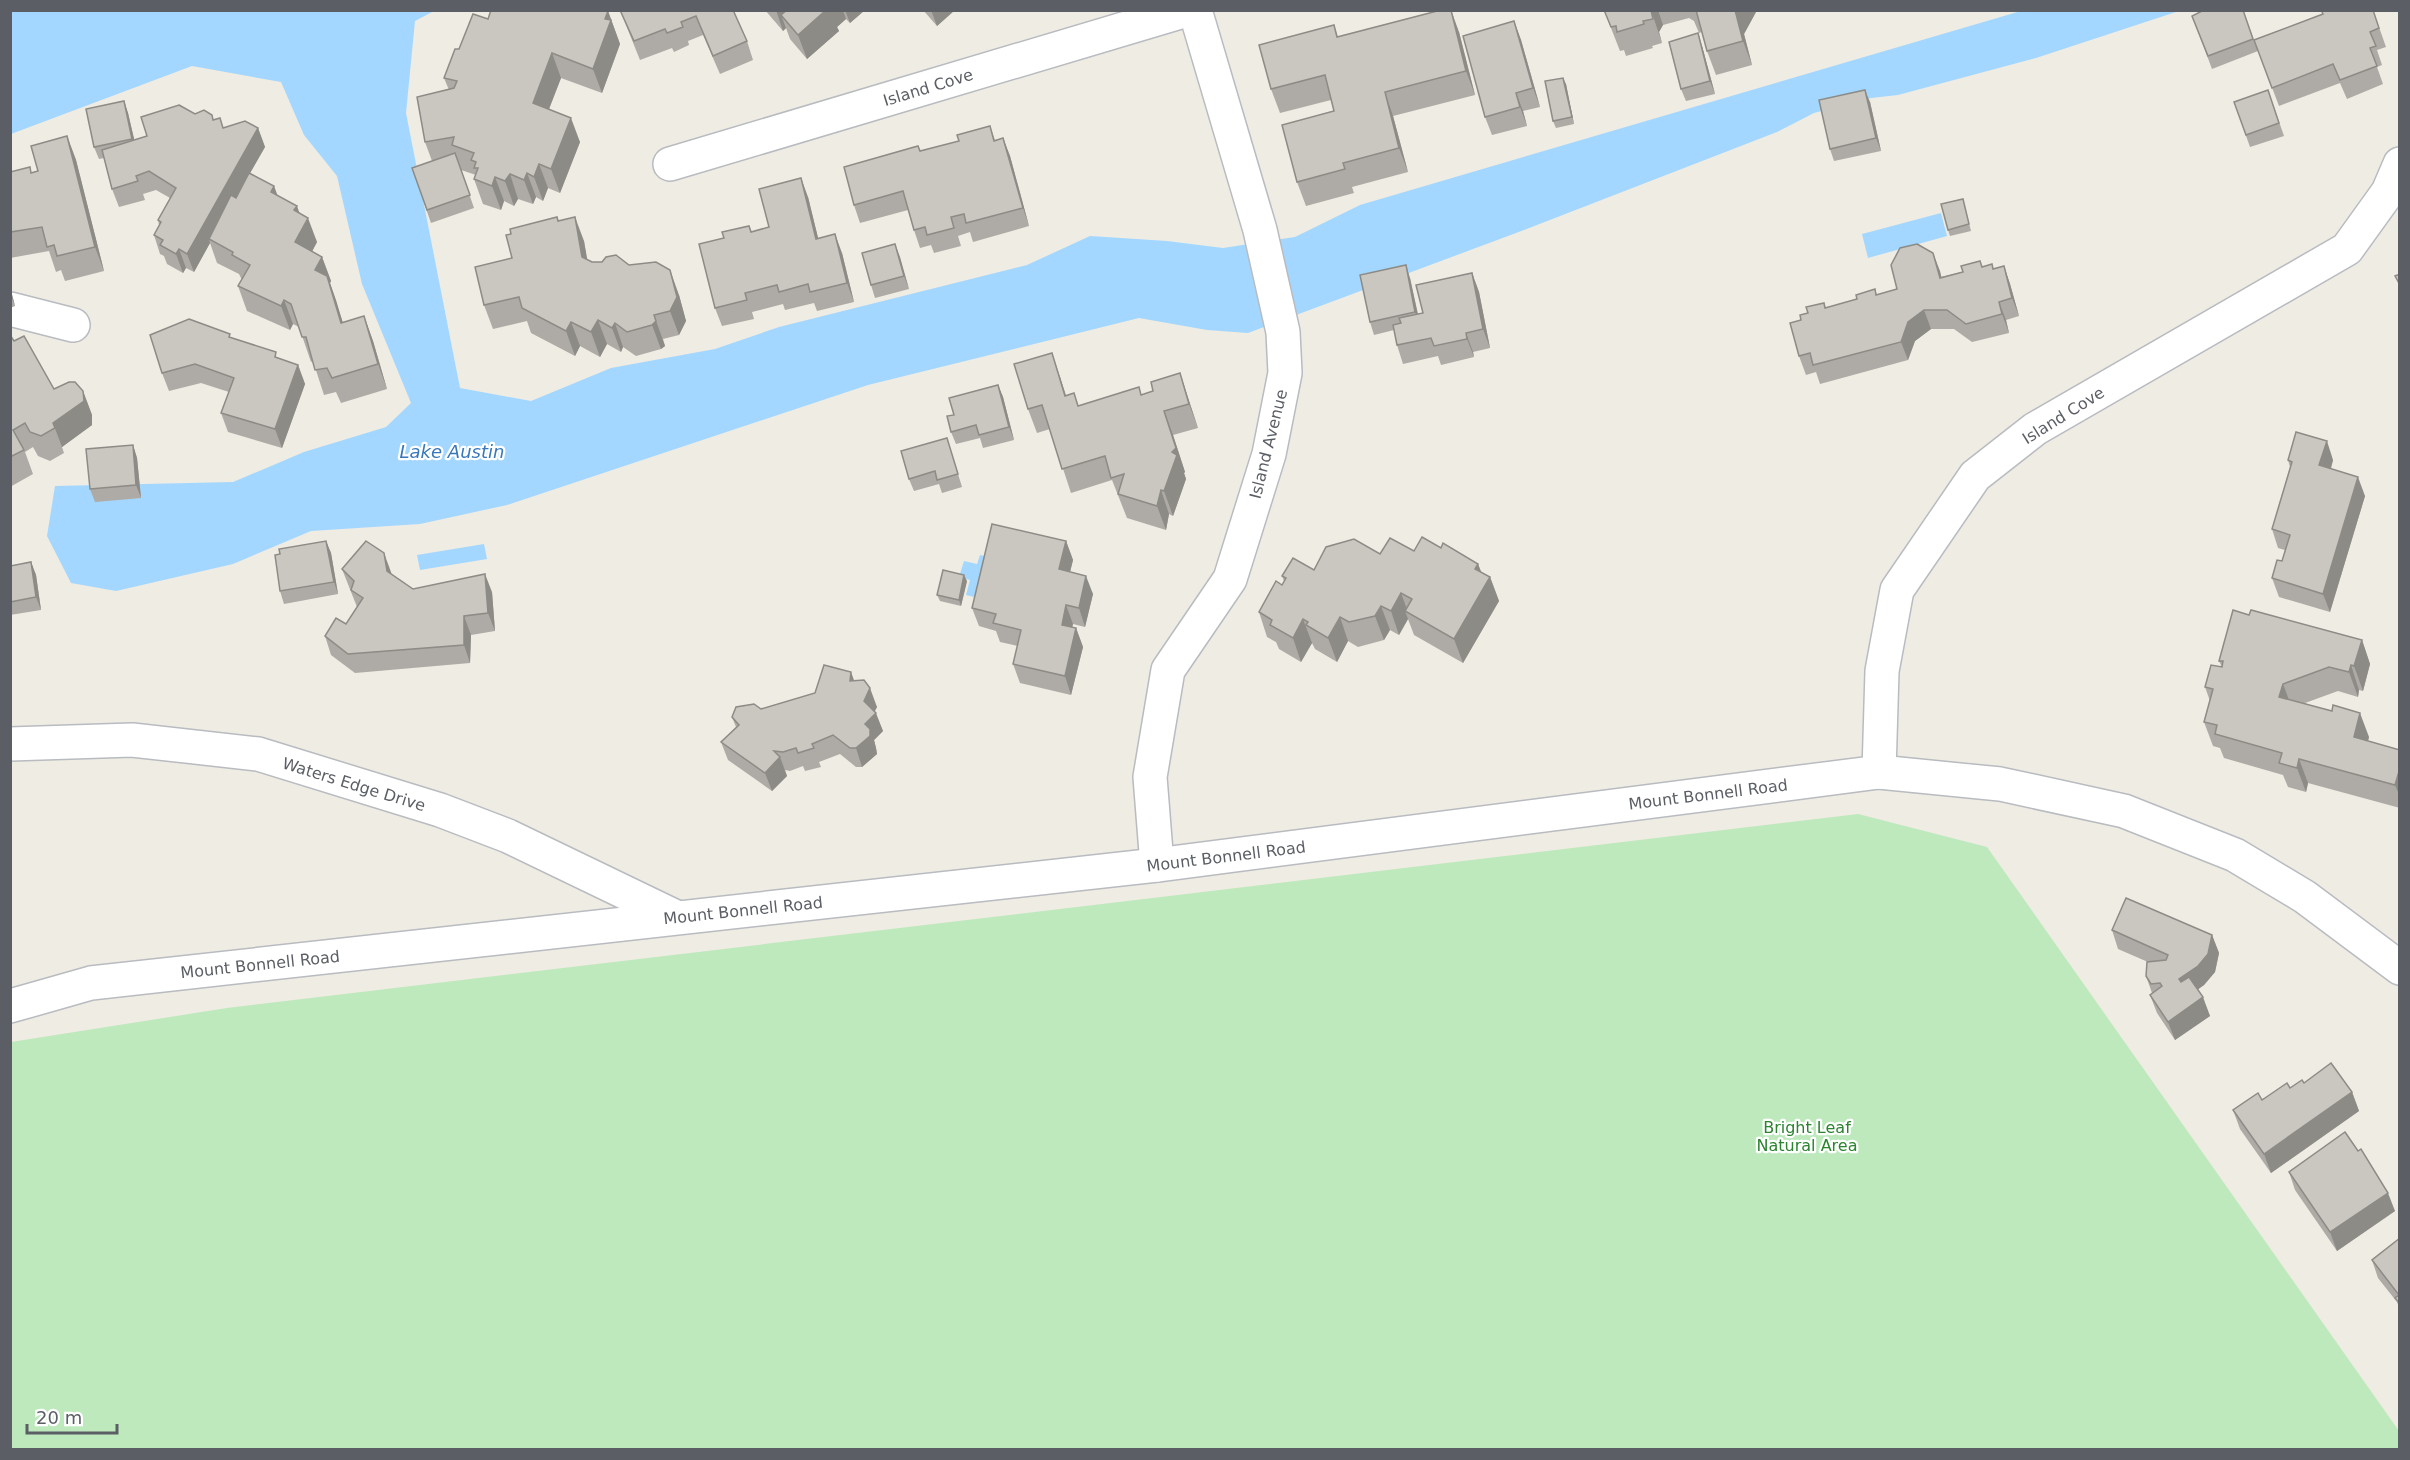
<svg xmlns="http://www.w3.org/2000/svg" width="2410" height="1460" font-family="'DejaVu Sans',sans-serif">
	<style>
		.green { fill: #bde9bd }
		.water { fill: #a3d7ff }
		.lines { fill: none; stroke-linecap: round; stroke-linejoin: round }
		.minor-casing { stroke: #b8bbc0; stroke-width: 36 }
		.minor { stroke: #fff; stroke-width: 33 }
		.wall { fill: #aeaaa5 }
		.shaded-wall { fill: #8d8b86 }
		.building { fill: #cac6c0; stroke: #8d8b86; stroke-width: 1.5 }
		.labels { text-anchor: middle; stroke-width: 4.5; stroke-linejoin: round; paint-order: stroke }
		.street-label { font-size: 16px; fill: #5b5f65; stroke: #fff }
		.park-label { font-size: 16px; fill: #2c8330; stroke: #fff }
		.water-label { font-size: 18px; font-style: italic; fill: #3777ba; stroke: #fff }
	</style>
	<rect width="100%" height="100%" fill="#efece3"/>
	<path class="green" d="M1858,814L1987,847L2399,1431V1449H11V1042L227,1008Z"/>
	<g class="water">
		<path d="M11,11H434L415,21L406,113L460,388L531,401L611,368L715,349L779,327L1027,265L1090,236L1167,241L1223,248L1295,237L1360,205L2021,11H2179L2036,58L1898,95L1871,98L1814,113L1777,132L1524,230L1248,333L1207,330L1139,318L868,385L507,505L420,524L311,531L233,564L116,591L71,583L47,536L55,486L233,482L304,452L386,427L411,403L362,284L337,176L304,135L281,82L192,66L11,134Z"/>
		<path d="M1941,213L1947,236L1868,258L1862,234Z"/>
		<path d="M484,544L487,559L420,570L417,555Z"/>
		<path d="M980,555L993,558L982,599L966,595L970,580L959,577L964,561L977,564Z"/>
	</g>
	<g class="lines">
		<g class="minor-casing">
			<g id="minor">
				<path d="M670,164L1187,10"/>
				<path d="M10,309L73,325"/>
				<path d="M10,744L132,740L258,754L440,810L508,836L676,917"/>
				<path d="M1879,772L1882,671L1897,590L1975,476L2035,429L2347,249L2388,192L2400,164"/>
				<path d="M1157,865L1150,777L1168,670L1230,579L1269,454L1285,373L1283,332L1260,230L1195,10"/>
				<path d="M10,1006L91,983L1157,865L1879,772L2000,784L2124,811L2235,855L2305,897L2400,968"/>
			</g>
		</g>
		<use href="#minor" class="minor"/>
	</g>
	<g class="wall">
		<path d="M620,10H733L747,41L753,60L720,74L703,35L688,41L689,45L674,52L672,48L640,60Z"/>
		<path d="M765,10H865L850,23L846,19L837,27L839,31L807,59L790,39L786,28L783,31Z"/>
		<path d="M923,10H955L937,26Z"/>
		<path d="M1604,10H1756V12L1744,34L1752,65L1716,75L1707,51L1702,32L1699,33L1694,21L1689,18L1663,25L1659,32L1662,43L1652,46L1653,48L1626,56L1624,50L1620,51Z"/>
		<path d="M2243,10L2258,51L2212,69L2192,16Z"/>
		<path d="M2373,10L2386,47L2377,50L2382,65L2377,67L2383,84L2347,99L2340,83L2279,106L2254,40L2322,14Z"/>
		<path d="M608,11L620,44L602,93L561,78L549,109L580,142L560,193L548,188L543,201L536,197L533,204L518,199L514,206L504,201L501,210L483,204L474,179L476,175L461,170L474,208L431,223L412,168L432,161L425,142L449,90L444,78L459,49L488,19Z"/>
		<path d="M1514,21L1521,40L1540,107L1523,111L1527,126L1492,135L1485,117Z"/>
		<path d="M1334,25L1338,37L1459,32L1475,95L1393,116L1408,172L1352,187L1354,193L1306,206L1297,182L1334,111L1331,100L1280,113L1271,89Z"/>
		<path d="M1702,46L1715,94L1686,101L1681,89Z"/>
		<path d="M1566,84L1574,124L1556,128L1553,121Z"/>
		<path d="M2268,90L2284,136L2250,147L2234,102Z"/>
		<path d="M124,101L128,113L134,140L147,136L195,114L214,120L223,128H258L265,147L250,173L274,186L277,196L299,213L317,242L312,251L322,257L331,281L330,283L343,323L364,316L373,341L387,389L341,403L336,392L324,395L313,361L311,362L299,327L293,324L290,330L247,311L238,286L242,280L239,274L217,263L210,243L194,272L186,268L183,273L167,264L164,256L160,254L154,235L159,225L158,220L170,198L156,190L143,194L145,200L119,207L112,189L104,158L99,159L94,147Z"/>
		<path d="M1870,102L1881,151L1834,161L1830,149Z"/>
		<path d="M990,126L995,140L1003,138L1010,156L1029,226L973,242L970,232L958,236L961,246L934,253L931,245L920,248L914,230L908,210L860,223L854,205L920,151L959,141Z"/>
		<path d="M67,136L76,160L104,271L65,281L61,270L56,272L49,251L10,258V172L32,173L38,171Z"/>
		<path d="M808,197L818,238L842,253L854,302L817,311L814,303L785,310L783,304L752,312L754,319L722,326L715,308L724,238L749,226L752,232L769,227Z"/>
		<path d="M1963,199L1971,231L1950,236L1948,230Z"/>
		<path d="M557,217L559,221L584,241L587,260L592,262L629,265L679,295L686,321L679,335L663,339L665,346L661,349L636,356L623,347L621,352L607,344L600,357L580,346L575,356L531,333L527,321L493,329L484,305L512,258Z"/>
		<path d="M895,244L909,289L875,298L871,285Z"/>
		<path d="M1933,253L1941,277L1982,267L1993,269L2004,266L2010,284L2019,316L2006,320L2009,333L1972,342L1954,329H1931L1915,341L1908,360L1820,384L1816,372L1806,375L1799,356L1801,320L1808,313L1824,303L1826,308L1857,299L1875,289L1877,295L1897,289Z"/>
		<path d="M1472,273L1479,292L1490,348L1473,352L1474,357L1441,365L1438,356L1403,364L1397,345L1394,330L1374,335L1370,322L1410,278L1418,314L1423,313Z"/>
		<path d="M10,287L15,306L10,308Z"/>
		<path d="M10,335L14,341L54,389L83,391L92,415V425L62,447L64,453L50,461L38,456L33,447L25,452L33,474L10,487Z"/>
		<path d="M231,338L279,358L298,365L305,384L282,448L228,432L221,413L229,392L201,383L169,391L162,373Z"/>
		<path d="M1180,373L1198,428L1173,435L1185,472L1184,473L1186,479L1173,516L1169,514L1166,530L1127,518L1112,480L1071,493L1050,429L1037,433L1028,409L1060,377L1066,395L1079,406L1141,395L1153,391Z"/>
		<path d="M998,385L1003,397L1014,440L983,448L980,438L956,444L951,432L954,415Z"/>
		<path d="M947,438L962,487L942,493L939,484L914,491L909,479Z"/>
		<path d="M133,445L137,458L141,498L95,502L90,489Z"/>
		<path d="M2288,460H2333L2331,469L2365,496L2330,612L2279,597L2272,578L2282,561L2285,550L2278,548L2272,529L2290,467Z"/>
		<path d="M326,541L331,553L338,594L284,604L280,591Z"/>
		<path d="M1066,541L1073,560L1070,572L1093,594L1085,627L1073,624L1072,627L1076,628L1083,647L1071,695L1020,683L1013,664L1018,646L1000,642L996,631L979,626L972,608Z"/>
		<path d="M1441,548L1478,564L1481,572L1490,577L1499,601L1463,663L1414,635L1408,619L1399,635L1390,630L1384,640L1358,647L1348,641L1337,662L1315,649L1312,643L1301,662L1279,649L1276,642L1267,637L1259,612L1282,585L1284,581L1282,576L1380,554Z"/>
		<path d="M31,562L36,575L41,610L10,615V566Z"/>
		<path d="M342,569L391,572V574L413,589L492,592L495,631L471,635L470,663L355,673L331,655L325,636L346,624L357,607Z"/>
		<path d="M967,581L961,606L940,601L937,595Z"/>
		<path d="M2249,615L2362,640L2370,664L2363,691L2359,690L2358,697L2338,691L2305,703L2369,737L2368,741L2400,750V808L2308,783L2306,792L2288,787L2283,775L2224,758L2220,748L2213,746L2204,722L2210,701L2205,687L2222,667L2219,661Z"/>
		<path d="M854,680L877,707L874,711L883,731L874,740L876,748L877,754L862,767H856L840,754L819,762L821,767L805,771L803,766L790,771L785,770L787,776L772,791L728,760L721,742L736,727L732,717L761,709L815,693Z"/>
		<path d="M2112,930L2212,935L2219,953L2215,972L2204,985L2198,989L2210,1016L2175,1040L2157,1013L2150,995L2152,993L2146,976L2148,962L2118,949Z"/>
		<path d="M2304,1083L2352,1092L2359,1111L2271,1173L2240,1129L2233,1110Z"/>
		<path d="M2289,1172L2395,1211L2337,1251L2295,1190Z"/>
		<path d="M2400,1238V1310L2397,1302L2378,1278L2372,1260Z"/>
	</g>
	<g class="shaded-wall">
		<path d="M776,10H788L781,15L786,28L783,31Z"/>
		<path d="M826,10H843L846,19L837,27L839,31L807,59L798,35Z"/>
		<path d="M845,10H865L850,23Z"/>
		<path d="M931,10H955L937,26Z"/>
		<path d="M1451,10L1459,32L1475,95L1466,71Z"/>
		<path d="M1651,10H1658L1663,25L1659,32L1662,43Z"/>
		<path d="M1735,10H1756V12L1744,34L1752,65L1743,41Z"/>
		<path d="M608,11L620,44L602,93L593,69L605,19Z"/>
		<path d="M1514,21L1521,40L1540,107L1533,88Z"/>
		<path d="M1698,33L1702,46L1715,94L1710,81Z"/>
		<path d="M552,53L561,78L542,127L533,103Z"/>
		<path d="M1563,78L1566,84L1574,124L1572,117Z"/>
		<path d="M1865,90L1870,102L1881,151L1876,138Z"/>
		<path d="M1385,92L1393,116L1408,172L1399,148Z"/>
		<path d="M1516,93L1523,111L1527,126L1520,107Z"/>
		<path d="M124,101L128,113L137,151L132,139Z"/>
		<path d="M571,118L580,142L560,193L551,169Z"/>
		<path d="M258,128L265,147L212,240L209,239L210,243L194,272L187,254Z"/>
		<path d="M67,136L76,160L104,271L95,247Z"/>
		<path d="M1003,138L1010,156L1029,226L1023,208Z"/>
		<path d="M539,164L548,188L543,201L534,177Z"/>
		<path d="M527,173L536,197L533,204L524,180Z"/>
		<path d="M510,174L518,199L514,206L505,181Z"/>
		<path d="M495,177L504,201L501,210L492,186Z"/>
		<path d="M801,178L808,197L823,258L816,239Z"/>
		<path d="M274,186L283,210L271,192Z"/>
		<path d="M297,206L304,226L308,218L317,242L304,267L295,242L294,210Z"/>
		<path d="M575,217L584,241L591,281L582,257Z"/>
		<path d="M835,234L842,253L854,302L847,283Z"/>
		<path d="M895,244L900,257L909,289L904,276Z"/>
		<path d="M179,249L186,268L183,273L176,254Z"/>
		<path d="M1933,253L1940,271L1946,296L1940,278Z"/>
		<path d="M322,257L331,281L330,283L336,300L350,347L315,270Z"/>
		<path d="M1406,265L1410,278L1420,325L1415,312Z"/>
		<path d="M2004,266L2010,284L2019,316L2012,298Z"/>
		<path d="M670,270L679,295L686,321L679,335L670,311Z"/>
		<path d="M1472,273L1479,292L1490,348L1483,329Z"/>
		<path d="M10,287L15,306L10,293Z"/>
		<path d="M284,300L293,324L290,330L281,306Z"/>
		<path d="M1999,302L2006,320L2009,333L2002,314Z"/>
		<path d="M1924,310L1931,329L1915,341L1908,360L1901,342L1908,322Z"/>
		<path d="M654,315L665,346L661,349L652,325Z"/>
		<path d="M364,316L373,341L387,389L378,364Z"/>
		<path d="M598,320L607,344L600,357L591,332Z"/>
		<path d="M571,322L580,346L575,356L566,331Z"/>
		<path d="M615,323L623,347L621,352L612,328Z"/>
		<path d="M1466,333L1473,352L1474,357L1467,339Z"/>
		<path d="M1052,353L1060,377L1073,420L1065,396Z"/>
		<path d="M298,365L305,384L282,448L275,429Z"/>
		<path d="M1180,373L1188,398L1198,428L1189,404Z"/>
		<path d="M998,385L1003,397L1014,440L1009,427Z"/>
		<path d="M83,391L92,415V425L62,447L53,423Z"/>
		<path d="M1164,411L1173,435L1185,472L1184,473L1186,479L1173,516L1164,491L1172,452Z"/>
		<path d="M2327,441L2333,460L2326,484L2319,465Z"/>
		<path d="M133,445L137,458L141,498L136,485Z"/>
		<path d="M2358,477L2365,496L2330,612L2323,594Z"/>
		<path d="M1161,490L1169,514L1166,530L1157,506Z"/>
		<path d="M326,541L331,553L338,594L334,582Z"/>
		<path d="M1066,541L1073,560L1066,588L1059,569Z"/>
		<path d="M384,553L391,572L394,590L387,571Z"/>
		<path d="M31,562L36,575L41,610L36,597Z"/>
		<path d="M1478,564L1486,584L1490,577L1499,601L1463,663L1454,639L1475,569Z"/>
		<path d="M485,574L492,592L495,631L488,613Z"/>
		<path d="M964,575L967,581L961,606L959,600Z"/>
		<path d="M1086,576L1093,594L1085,627L1079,608Z"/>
		<path d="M1401,593L1408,612L1405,611L1408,619L1399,635L1391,611Z"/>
		<path d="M1066,605L1073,624L1068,643L1062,625Z"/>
		<path d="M1381,606L1390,630L1384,640L1375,616Z"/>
		<path d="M464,616L471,635L470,663L464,645Z"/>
		<path d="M1340,617L1348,641L1337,662L1328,638Z"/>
		<path d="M1303,619L1312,643L1301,662L1293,638Z"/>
		<path d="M1076,628L1083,647L1071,695L1065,676Z"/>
		<path d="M2362,640L2370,664L2363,691L2354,666Z"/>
		<path d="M2351,665L2359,690L2358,697L2349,672Z"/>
		<path d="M851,672L858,691L850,681Z"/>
		<path d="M2283,684L2292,708L2279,697Z"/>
		<path d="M870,688L877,707L872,717L876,713L883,731L874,740L876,748L877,754L862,767L856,748L865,724L864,701Z"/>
		<path d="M2360,713L2369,737L2362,761L2354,737Z"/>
		<path d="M780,757L787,776L772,791L765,773Z"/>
		<path d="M2299,759L2308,783L2306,792L2297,768Z"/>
		<path d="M2400,768V797L2395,785Z"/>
		<path d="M2212,935L2219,953L2215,972L2204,985L2186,998L2179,979Z"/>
		<path d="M2203,997L2210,1016L2175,1040L2168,1022Z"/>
		<path d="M2352,1092L2359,1111L2271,1173L2264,1154Z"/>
		<path d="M2388,1193L2395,1211L2337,1251L2330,1232Z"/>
	</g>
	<g class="building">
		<path d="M491,10H607L608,11L605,19L611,20L593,69L552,53L533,103L571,118L551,169L539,164L534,177L527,173L524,180L510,174L505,181L495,177L492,186L474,179L478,168H474L476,162L471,160L474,153L452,145L454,137L425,142L417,97L454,88L457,81L444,78L455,49H459L473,14L488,19Z"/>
		<path d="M620,10H733L747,41L713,56L696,16L681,22L683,27L667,33L665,29L634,41Z"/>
		<path d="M787,10H826L798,35L781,15Z"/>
		<path d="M1441,10H1451L1466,71L1385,92L1399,148L1343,163L1345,169L1297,182L1282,125L1334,111L1325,75L1271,89L1259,45L1334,25L1337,37Z"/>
		<path d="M1604,10H1651L1653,19L1643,21L1644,24L1617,32L1616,26L1611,27Z"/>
		<path d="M1696,10H1735L1743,41L1707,51Z"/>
		<path d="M2204,10H2243L2253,39L2208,56L2192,16Z"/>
		<path d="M2321,10H2373L2379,28L2370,32L2376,46L2370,48L2377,66L2340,80L2333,64L2272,88L2254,40L2323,14Z"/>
		<path d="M1514,21L1533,88L1516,93L1520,107L1485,117L1463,36Z"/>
		<path d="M1698,33L1710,81L1681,89L1669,42Z"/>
		<path d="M1563,78L1572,117L1553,121L1545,81Z"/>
		<path d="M1865,90L1876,138L1830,149L1819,100Z"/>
		<path d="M2268,90L2279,123L2246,135L2234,102Z"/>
		<path d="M124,101L132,139L94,147L86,109Z"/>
		<path d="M179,105L195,114L204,110L212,115L213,120L220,118L223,128L245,121L258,128L187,254L179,249L176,254L160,245L163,240L154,235L161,222L158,220L176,188L149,171L136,176L138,181L112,189L102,150L147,136L141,117Z"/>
		<path d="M990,126L994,141L1003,138L1023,208L966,223L964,214L951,217L954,228L927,235L925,227L914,230L903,191L854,205L844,167L918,146L920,151L959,141L957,135Z"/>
		<path d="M67,136L95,247L57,256L54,245L47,247L42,227L10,232V172L30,167L31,173L38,171L31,146Z"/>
		<path d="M455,153L470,195L427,210L412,168Z"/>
		<path d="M249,173L274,186L271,192L297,206L294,210L308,218L295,242L322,257L315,270L327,276L341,323L364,316L378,364L332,378L327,368L315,370L306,337H302L291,304L284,300L281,306L238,286L250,265L232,255L233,252L209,239L231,195L236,198Z"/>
		<path d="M801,178L816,239L835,234L847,283L810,292L808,284L779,292L777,285L745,293L747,300L715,308L699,244L724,238L722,232L749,226L751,232L769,227L759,189Z"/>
		<path d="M1963,199L1969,224L1948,230L1941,204Z"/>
		<path d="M557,217L558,221L575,217L582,257L592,262H602L606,257L616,255L629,265L656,262L670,270L677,297L670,311L654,315L656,321L652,325L627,332L615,323L612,328L598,320L591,332L571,322L566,331L522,308L519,297L484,305L475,267L512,258L506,235L511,234L510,229Z"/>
		<path d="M895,244L904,276L871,285L862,253Z"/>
		<path d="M1917,244L1933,253L1940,278L1963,272L1961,266L1980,261L1982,267L1992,264L1993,269L2004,266L2012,298L1999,302L2002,314L1966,324L1947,310H1924L1908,322L1901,342L1813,365L1810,353L1799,356L1790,323L1801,320L1800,315L1808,313L1806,307L1824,303L1825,308L1857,299L1856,295L1875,289L1876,295L1897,289L1891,265L1900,248Z"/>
		<path d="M1406,265L1415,312L1370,322L1360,275Z"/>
		<path d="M1472,273L1483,329L1466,333L1467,339L1434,346L1431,338L1397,345L1393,325L1401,323L1399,318L1423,313L1416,285Z"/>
		<path d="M2400,274V285L2395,276Z"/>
		<path d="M189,319L230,334L229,337L276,352L275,357L298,365L275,429L221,413L234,378L195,364L162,373L150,335Z"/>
		<path d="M10,335L14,341L24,336L54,389L69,382H75L83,391L84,401L53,423L55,428L41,436L30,432L25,423L13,430L24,450L10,457Z"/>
		<path d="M1052,353L1065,396L1074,393L1078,406L1139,387L1141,395L1153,391L1151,382L1180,373L1189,404L1164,411L1176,448L1172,452L1177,455L1164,491L1161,490L1157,506L1118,494L1124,474L1111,478L1105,456L1062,469L1042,405L1028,409L1014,364Z"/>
		<path d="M998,385L1009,427L979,435L976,425L951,432L947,416L954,415L949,398Z"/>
		<path d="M2296,432L2327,441L2319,465L2358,477L2323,594L2272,578L2277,560L2282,561L2290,535L2272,529L2292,462L2288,460Z"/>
		<path d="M947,438L958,474L937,480L935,471L909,479L901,451Z"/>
		<path d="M133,445L136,485L90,489L86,449Z"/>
		<path d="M992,524L1066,541L1059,569L1086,576L1079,608L1066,605L1062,625L1076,628L1065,676L1013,664L1021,630L993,623L996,614L972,608Z"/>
		<path d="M1422,537L1441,548L1443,543L1478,564L1475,569L1490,577L1454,639L1405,611L1412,599L1401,593L1391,611L1381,606L1375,616L1349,622L1340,617L1328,638L1306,625L1308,622L1303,619L1293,638L1270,625L1272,620L1259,612L1276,581L1282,585L1286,578L1282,576L1293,558L1314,570L1326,547L1354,539L1380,554L1390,538L1414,551Z"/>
		<path d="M326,541L334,582L280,591L275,555L280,554L279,549Z"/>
		<path d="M366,541L384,553L387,571L413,589L485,574L488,613L464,616V645L348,654L325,636L336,618L346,624L363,598L351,590L354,581L342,569Z"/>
		<path d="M31,562L36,597L10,602V566Z"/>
		<path d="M943,570L964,575L959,600L937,595Z"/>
		<path d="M2233,610L2249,615L2251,610L2362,640L2354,666L2351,665L2349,672L2329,667L2283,684L2279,697L2332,711L2333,705L2360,713L2354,737L2400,750V768L2395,785L2299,759L2297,768L2279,763L2282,753L2215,734L2217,725L2204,722L2213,689L2205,687L2211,665L2222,667L2223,661H2219Z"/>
		<path d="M824,665L851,672L850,681L864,680L870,688L864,701L876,713L865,724L870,729V736L856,748H850L833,735L812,744L814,748L798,753L796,748L783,752L774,751L780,757L765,773L721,742L739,725L732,717L736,707L754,704L761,709L815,693Z"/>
		<path d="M2126,898L2212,935L2208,954L2198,966L2179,979L2181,982L2189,977L2203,997L2168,1022L2150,995L2162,986L2160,983L2151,984L2146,976L2147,962L2166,960L2168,955L2112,930Z"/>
		<path d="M2331,1063L2352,1092L2264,1154L2233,1110L2258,1093L2262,1100L2287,1083L2290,1088L2302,1080L2304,1083Z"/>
		<path d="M2345,1132L2358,1151L2361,1149L2388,1193L2330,1232L2289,1172Z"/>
		<path d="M2400,1238V1304L2395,1298L2399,1295L2372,1260Z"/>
	</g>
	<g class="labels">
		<g class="street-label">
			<text transform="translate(928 87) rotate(-17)" y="6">Island Cove</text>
			<text transform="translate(2063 415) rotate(-32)" y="6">Island Cove</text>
			<text transform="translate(1268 444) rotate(-76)" y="6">Island Avenue</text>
			<text transform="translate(354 784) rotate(17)" y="6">Waters Edge Drive</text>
			<text transform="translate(1708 794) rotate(-7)" y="6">Mount Bonnell Road</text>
			<text transform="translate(1226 856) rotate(-7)" y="6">Mount Bonnell Road</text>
			<text transform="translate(743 910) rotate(-6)" y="6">Mount Bonnell Road</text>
			<text transform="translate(260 964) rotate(-6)" y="6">Mount Bonnell Road</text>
		</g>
		<g class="park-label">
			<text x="1807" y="1133">Bright Leaf<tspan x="1807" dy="18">Natural Area</tspan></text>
		</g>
		<g class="water-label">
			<text x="452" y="458">Lake Austin</text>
		</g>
	</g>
	<rect width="2410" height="1460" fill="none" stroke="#5b5f65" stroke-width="24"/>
	<path d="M27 1424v9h90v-9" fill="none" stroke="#5b5f65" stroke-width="3"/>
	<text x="36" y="1424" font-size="18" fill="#5b5f65" stroke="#ffffff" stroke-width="4.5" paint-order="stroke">20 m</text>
</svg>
